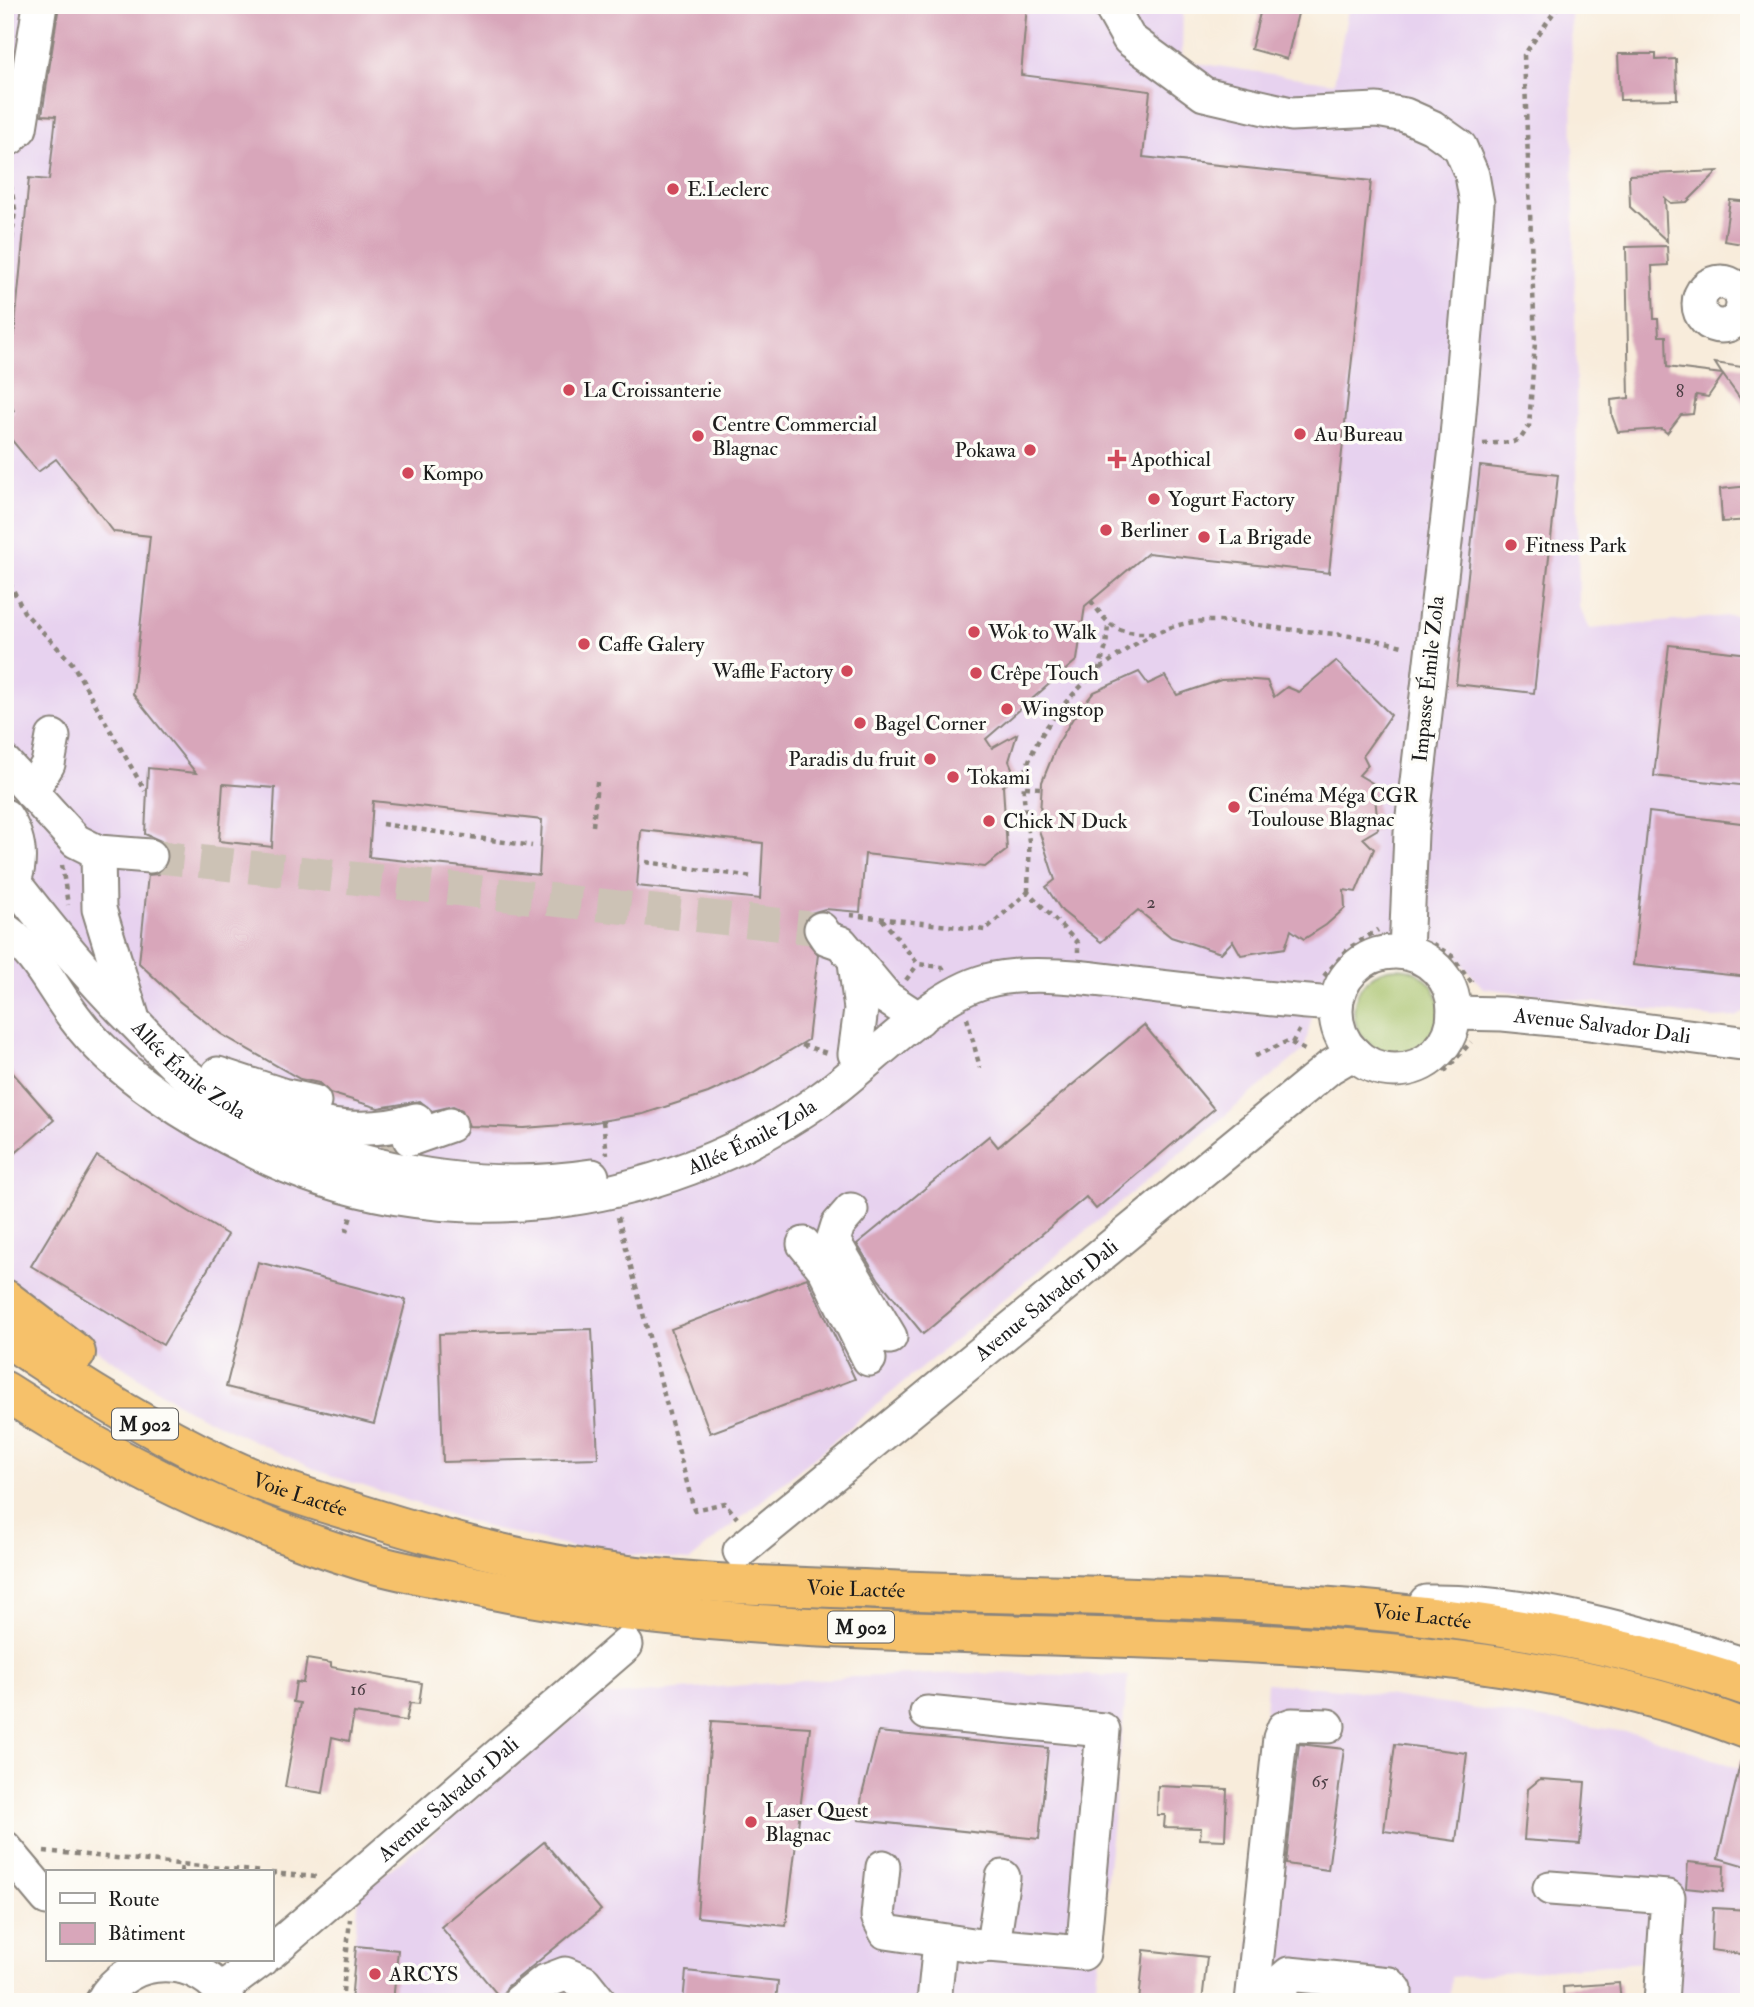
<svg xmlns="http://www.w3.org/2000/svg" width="1754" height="2007" font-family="'IM FELL Double Pica',serif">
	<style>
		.built { fill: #e7d2ef }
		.green { fill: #a5c067; stroke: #606e42; stroke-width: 2 }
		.building { fill: #d8a6ba; fill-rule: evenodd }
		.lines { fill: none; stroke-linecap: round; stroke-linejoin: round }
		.minor-tunnel { stroke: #ccc2b5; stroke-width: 33; stroke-dasharray: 33 17; stroke-linecap: butt }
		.minor-casing { stroke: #8a847c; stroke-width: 37 }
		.highway-casing { stroke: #8a847c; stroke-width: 42 }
		.path { stroke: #8a847c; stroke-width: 4.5; stroke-dasharray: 5 5; stroke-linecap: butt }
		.minor { stroke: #fff; stroke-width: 33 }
		.highway { stroke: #f6c16b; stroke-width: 38 }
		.poi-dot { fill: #d1495b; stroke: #fdfcf7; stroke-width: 2.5 }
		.labels { text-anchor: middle; stroke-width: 7; stroke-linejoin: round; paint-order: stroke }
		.number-label { font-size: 18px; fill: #4b3e44 }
		.shield { fill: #fdfcf7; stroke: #605f5e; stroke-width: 2 }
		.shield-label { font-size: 19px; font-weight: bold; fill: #1c1c1c }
		.poi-label { font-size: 21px; fill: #1c1c1c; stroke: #fdfcf7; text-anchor: start }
		.street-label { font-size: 21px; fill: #1c1c1c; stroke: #fdfcf7 }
	</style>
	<rect width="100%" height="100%" fill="#fdfcf7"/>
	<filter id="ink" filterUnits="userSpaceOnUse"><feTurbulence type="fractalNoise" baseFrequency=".0143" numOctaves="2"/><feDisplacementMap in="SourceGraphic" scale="14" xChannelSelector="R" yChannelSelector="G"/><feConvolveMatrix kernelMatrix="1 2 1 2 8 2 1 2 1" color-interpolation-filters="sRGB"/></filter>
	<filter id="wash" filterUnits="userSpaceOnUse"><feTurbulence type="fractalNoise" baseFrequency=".00686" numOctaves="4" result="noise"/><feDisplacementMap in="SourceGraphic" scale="28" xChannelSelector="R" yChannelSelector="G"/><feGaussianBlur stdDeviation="1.57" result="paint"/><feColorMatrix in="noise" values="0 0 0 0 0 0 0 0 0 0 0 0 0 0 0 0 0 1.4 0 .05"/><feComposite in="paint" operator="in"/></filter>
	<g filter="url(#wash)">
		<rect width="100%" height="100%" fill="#f8ecdb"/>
		<g class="built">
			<path d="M5,5H1183L1182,61L1334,83L1349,5H1571L1579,607L1590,629L1749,614V1010L1736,1017L1714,1018L1483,988L1454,955L1428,936L1380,929L1350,946L1321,979L1304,1050L689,1561L583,1550L487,1527L321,1472L188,1410L79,1338L5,1278Z"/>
			<path d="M966,1673L1128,1676L1094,2002H349L359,1895L601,1696L853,1677Z"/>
			<path d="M1267,1683L1352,1690L1646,1735L1749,1772V2002H1657L1659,1961L1451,1977L1449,2002H1246Z"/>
		</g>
		<circle class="green" cx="1397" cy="1011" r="43"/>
		<g id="blocks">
			<g class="building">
				<path d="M59,5H1027L1021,75L1150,91L1143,157L1371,181L1329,573L1148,553L1085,606L1077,660L986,739L992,748L1017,734L1009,761L1016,778L1003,786L1007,850L985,867L865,854L860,912L825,909L811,913L804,921L805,939L818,954L808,1040L752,1073L708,1093L643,1114L589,1123L524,1128L469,1126L462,1110L453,1106L432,1111L420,1101L378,1108L330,1093L319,1083L300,1079L221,1034L179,1001L139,963L148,875L158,874L165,867L169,857L161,841L145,834L148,768L196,773L133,694L150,536L114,532L56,459L38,472L5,432V419L14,411L8,399L29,178L49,180L56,116L42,115ZM223,784L275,788L272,847L219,841ZM373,801L542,820L539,875L369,857ZM641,830L763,843L760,899L637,886Z"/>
				<path d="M1262,5H1300L1287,59L1251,49Z"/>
				<path d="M1618,54H1656V60L1676,59L1677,99L1620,100Z"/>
				<path d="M1718,171L1687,202L1671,203L1665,198L1667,241L1630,207L1629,175Z"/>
				<path d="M1730,200L1749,202V245L1724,241Z"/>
				<path d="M1667,246L1668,265L1652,266L1654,319H1658L1659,336H1666L1667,367L1722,374L1715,363L1749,368V411L1723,375L1708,397L1696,395L1693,414L1681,415L1667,433L1662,429L1618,432L1612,416L1611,400L1629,398L1626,247Z"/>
				<path d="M1480,466L1558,475L1534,693L1456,684Z"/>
				<path d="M1749,486V520L1722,522L1720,489Z"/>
				<path d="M1669,645L1749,654V786L1654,776Z"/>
				<path d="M1336,661L1391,715L1363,755L1368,765L1359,775L1374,784L1378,829L1363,838L1374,849L1356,892L1344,890L1345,908L1326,925L1304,939L1291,930L1285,948L1241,955L1233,941L1221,953L1171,937L1138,910L1101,942L1062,911L1046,887L1055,880L1039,830L1042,782L1057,745L1073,718L1094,692L1139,672L1148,684L1165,676L1177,695L1221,680L1241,679L1267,681L1274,697L1287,687L1299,692Z"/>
				<path d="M1649,812L1749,824V977L1633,965Z"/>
				<path d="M1144,1025L1214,1109L1096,1209L1086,1197L923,1334L879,1280L857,1244L989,1136L998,1147Z"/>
				<path d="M5,1064L54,1120L5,1162Z"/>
				<path d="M97,1156L228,1235L163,1345L31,1266Z"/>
				<path d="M258,1262L406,1300L374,1424L226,1387Z"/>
				<path d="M807,1278L855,1379L710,1433L671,1329Z"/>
				<path d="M592,1329L598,1458L443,1462L439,1334Z"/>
				<path d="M307,1659L331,1663V1667L422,1683L419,1704L410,1703L406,1721L354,1713L349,1741L332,1737L323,1793L285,1787L300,1703L293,1702L296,1682L303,1683Z"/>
				<path d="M712,1721L810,1727L786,1926L697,1917Z"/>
				<path d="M878,1732L1048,1748L1039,1839L859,1820L862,1795Z"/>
				<path d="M1299,1744L1344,1749L1328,1870L1286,1864Z"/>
				<path d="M1395,1744L1467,1753L1456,1841L1384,1831Z"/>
				<path d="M1741,1760L1749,1761V1867L1718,1858Z"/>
				<path d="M1540,1779L1585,1782L1580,1844L1524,1840L1528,1789Z"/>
				<path d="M1158,1786L1227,1789L1225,1840L1200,1839L1201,1828L1164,1827L1165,1815H1157Z"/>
				<path d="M544,1842L601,1910L507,1987L501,1999L441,1927Z"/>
				<path d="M1688,1862L1724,1866L1723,1892L1686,1888Z"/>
				<path d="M1713,1908L1749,1910V1955L1711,1950Z"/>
				<path d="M356,1946L398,1950L393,2002H351Z"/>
				<path d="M1144,1950L1207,1957L1202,2002H1139Z"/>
				<path d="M686,1971L778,1981L776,2002H683Z"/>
				<path d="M1619,1983L1621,2002H1564L1563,1987Z"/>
				<path d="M1300,1994L1357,2000V2002H1299Z"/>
			</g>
		</g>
	</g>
	<g filter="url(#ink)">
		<use href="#blocks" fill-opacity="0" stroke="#8a847c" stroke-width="2"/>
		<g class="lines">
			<g class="minor-tunnel">
				<path d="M150,856L821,929"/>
				<path d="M331,1148H371L410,1139"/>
			</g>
			<g class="minor-casing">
				<g id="minor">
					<path d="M1110,5L1129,39L1204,94L1291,114L1377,110L1405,115L1432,127L1460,147L1472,175L1477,203L1456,448L1411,833L1406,952"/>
					<path d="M5,137L10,138L20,128L40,5"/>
					<circle cx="1721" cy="304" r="22"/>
					<path d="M5,763L76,841L98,852L150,856"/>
					<path d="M31,792L48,764L53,737"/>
					<path d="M5,816C23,843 23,871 5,898"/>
					<path d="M98,852L99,909L132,1016"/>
					<path id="s1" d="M14,883C53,933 91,980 136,1024C151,1039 164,1056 180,1070C290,1160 453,1197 592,1176"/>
					<path d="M821,929L827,938L841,943L887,998L919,1019"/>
					<path id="s2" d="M5,930C37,953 52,988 75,1018C116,1074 193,1121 254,1151C435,1243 659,1213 822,1098C870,1064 930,996 986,981C1029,969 1097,979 1142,985C1207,992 1271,1000 1336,1004"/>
					<circle cx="1395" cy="1011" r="59"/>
					<path d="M855,962L861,1009L855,1054"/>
					<path id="s3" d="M1454,1013L1503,1014L1573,1021L1749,1044"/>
					<path d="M218,1074L282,1095L314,1102"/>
					<path d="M282,1112C325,1129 372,1134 416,1120"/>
					<path d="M410,1139L450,1125"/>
					<path d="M851,1210L838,1225L833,1241L890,1337"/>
					<path d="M804,1244L825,1270L869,1359"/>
					<path id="s4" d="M740,1551L1330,1067L1354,1053"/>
					<path d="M1426,1602C1536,1600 1645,1634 1749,1666"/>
					<path d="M927,1713L1103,1730L1083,1953L989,1945"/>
					<path d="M5,1848L47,1898"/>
					<path d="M883,1867L878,1916L886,1932L980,1946L989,1945L994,1938L1003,1877"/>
					<path d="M1550,1888L1668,1897L1661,2002"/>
					<path id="s5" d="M271,1952L626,1645"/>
					<path d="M222,1989L261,1960"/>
					<path d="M102,2002C128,1952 202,1953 228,2002"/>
					<path d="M519,2002L544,1982L565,1974L584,1982L600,2002"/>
					<path d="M934,2002L940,1942"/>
					<path d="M1252,2002L1280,1738L1284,1728L1292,1725L1328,1726"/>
					<path d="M1280,2002L1282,1980L1289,1974L1389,1984L1395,1990V2002"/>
				</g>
			</g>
			<g class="highway-casing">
				<g id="highway">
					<path d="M5,1299L76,1353"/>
					<path id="s6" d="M5,1336C75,1384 147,1429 223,1465C267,1486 314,1500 360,1514C423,1534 488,1552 553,1564C663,1584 776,1586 887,1590C1176,1600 1472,1591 1749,1687"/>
					<path d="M5,1391C117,1464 236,1521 363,1561C395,1571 428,1576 460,1583C704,1638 959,1629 1207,1641C1391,1650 1576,1662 1749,1730"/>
				</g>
			</g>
			<g class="path">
				<path d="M5,309L15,209L7,165"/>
				<path d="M1483,444L1513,442L1521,438L1529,426L1535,342L1524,55L1559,5"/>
				<path d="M5,573L24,612L72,663L145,791"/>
				<path d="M1091,601C1111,629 1118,634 1153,633"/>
				<path d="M1098,671L1106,647L1108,625"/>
				<path d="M1013,776L1024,778"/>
				<path d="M1025,787L1041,788"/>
				<path d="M382,824L532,846"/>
				<path d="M593,826L597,782"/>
				<path d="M646,862L753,877"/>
				<path d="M62,865L68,905"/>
				<path d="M1028,892C1028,876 1030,860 1029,844C1028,822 1021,796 1025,775C1037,715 1120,640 1179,625C1213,616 1251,624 1285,629C1325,633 1366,636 1406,647"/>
				<path d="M850,915L985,930L1028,892L1078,943V952"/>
				<path d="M882,919L918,964L942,967L944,970"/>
				<path d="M1433,944L1452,956L1473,984"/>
				<path d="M1324,976L1349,948L1378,930"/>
				<path d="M906,980L918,964"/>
				<path d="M967,1018L980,1068"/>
				<path d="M1292,1043L1300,1029"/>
				<path d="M802,1045L827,1053"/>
				<path d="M1255,1056L1288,1041L1308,1052"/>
				<path d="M1444,1072L1471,1042"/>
				<path d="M603,1121L607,1154"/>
				<path d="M618,1217L694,1510L725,1503L737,1518"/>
				<path d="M346,1232L352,1213"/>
				<path d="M44,1851L263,1872"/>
				<path d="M181,1872L182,1865"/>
				<path d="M271,1873L316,1877"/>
				<path d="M342,2002L350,1919"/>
			</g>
			<use href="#minor" class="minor"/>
			<use href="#highway" class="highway"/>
		</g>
	</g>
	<g class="poi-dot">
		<circle cx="673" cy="189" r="7"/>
		<circle cx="569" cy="390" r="7"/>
		<circle cx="1300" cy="434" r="7"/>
		<circle cx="698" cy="436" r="7"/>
		<circle cx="1030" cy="450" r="7"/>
		<path d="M1113.5 448.5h7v7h7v7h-7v7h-7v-7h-7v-7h7z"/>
		<circle cx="408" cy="473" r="7"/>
		<circle cx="1154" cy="499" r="7"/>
		<circle cx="1106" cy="530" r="7"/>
		<circle cx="1204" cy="537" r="7"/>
		<circle cx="1511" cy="545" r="7"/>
		<circle cx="974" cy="632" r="7"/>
		<circle cx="584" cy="644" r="7"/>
		<circle cx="847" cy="671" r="7"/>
		<circle cx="976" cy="673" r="7"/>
		<circle cx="1007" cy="709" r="7"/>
		<circle cx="860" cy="723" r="7"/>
		<circle cx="930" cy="759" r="7"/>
		<circle cx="953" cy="777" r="7"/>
		<circle cx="1234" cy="807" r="7"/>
		<circle cx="989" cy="821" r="7"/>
		<circle cx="751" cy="1822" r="7"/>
		<circle cx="375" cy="1974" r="7"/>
	</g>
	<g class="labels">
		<g class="number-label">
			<text x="1680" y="397">8</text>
			<text x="1151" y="908">2</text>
			<text x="358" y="1695">16</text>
			<text x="1320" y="1787">65</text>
		</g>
		<g class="shield">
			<rect x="112" y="1408.5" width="66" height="31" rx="5"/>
			<rect x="828" y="1611.5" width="66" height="31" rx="5"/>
		</g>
		<g class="shield-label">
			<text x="145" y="1431">M 902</text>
			<text x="861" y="1634">M 902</text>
		</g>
		<g class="poi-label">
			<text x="687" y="196">E.Leclerc</text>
			<text x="583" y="397">La Croissanterie</text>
			<text x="712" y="431">Centre Commercial<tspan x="712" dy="24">Blagnac</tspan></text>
			<text x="1314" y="441">Au Bureau</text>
			<text x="1016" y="457" text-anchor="end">Pokawa</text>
			<text x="1131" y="466">Apothical</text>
			<text x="422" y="480">Kompo</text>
			<text x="1168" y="506">Yogurt Factory</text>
			<text x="1120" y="537">Berliner</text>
			<text x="1218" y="544">La Brigade</text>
			<text x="1525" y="552">Fitness Park</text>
			<text x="988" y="639">Wok to Walk</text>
			<text x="598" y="651">Caffe Galery</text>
			<text x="833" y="678" text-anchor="end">Waffle Factory</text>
			<text x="990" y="680">Crêpe Touch</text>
			<text x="1021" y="716">Wingstop</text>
			<text x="874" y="730">Bagel Corner</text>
			<text x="916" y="766" text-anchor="end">Paradis du fruit</text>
			<text x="967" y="784">Tokami</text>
			<text x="1248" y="802">Cinéma Méga CGR<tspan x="1248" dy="24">Toulouse Blagnac</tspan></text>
			<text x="1003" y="828">Chick N Duck</text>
			<text x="765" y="1817">Laser Quest<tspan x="765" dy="24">Blagnac</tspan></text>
			<text x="389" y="1981">ARCYS</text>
		</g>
		<g class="street-label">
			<text transform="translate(1428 679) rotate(-84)" y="7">Impasse Émile Zola</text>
			<text dy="7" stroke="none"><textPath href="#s3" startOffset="149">Avenue Salvador Dali</textPath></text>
			<text dy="7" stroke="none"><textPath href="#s1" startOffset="257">Allée Émile Zola</textPath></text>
			<text dy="7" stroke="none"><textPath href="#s2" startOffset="856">Allée Émile Zola</textPath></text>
			<text dy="7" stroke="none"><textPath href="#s4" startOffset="396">Avenue Salvador Dali</textPath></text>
			<text dy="7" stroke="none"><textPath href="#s6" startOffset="336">Voie Lactée</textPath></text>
			<text dy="7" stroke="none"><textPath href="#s6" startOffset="903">Voie Lactée</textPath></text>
			<text dy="7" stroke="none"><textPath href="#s6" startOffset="1470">Voie Lactée</textPath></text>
			<text dy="7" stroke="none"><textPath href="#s5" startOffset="234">Avenue Salvador Dali</textPath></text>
		</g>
	</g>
	<rect width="1754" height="2007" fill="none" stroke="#fdfcf7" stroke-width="28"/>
	<rect x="46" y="1870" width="228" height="91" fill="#fdfcf7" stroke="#a3a29f" stroke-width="2"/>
	<rect x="60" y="1893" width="35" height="10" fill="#ffffff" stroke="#a3a29f" stroke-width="2"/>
	<text x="108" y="1906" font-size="21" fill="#1c1c1c">Route</text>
	<rect x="60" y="1923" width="35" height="21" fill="#d8a6ba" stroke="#a3a29f" stroke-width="2"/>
	<text x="108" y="1940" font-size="21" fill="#1c1c1c">Bâtiment</text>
</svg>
